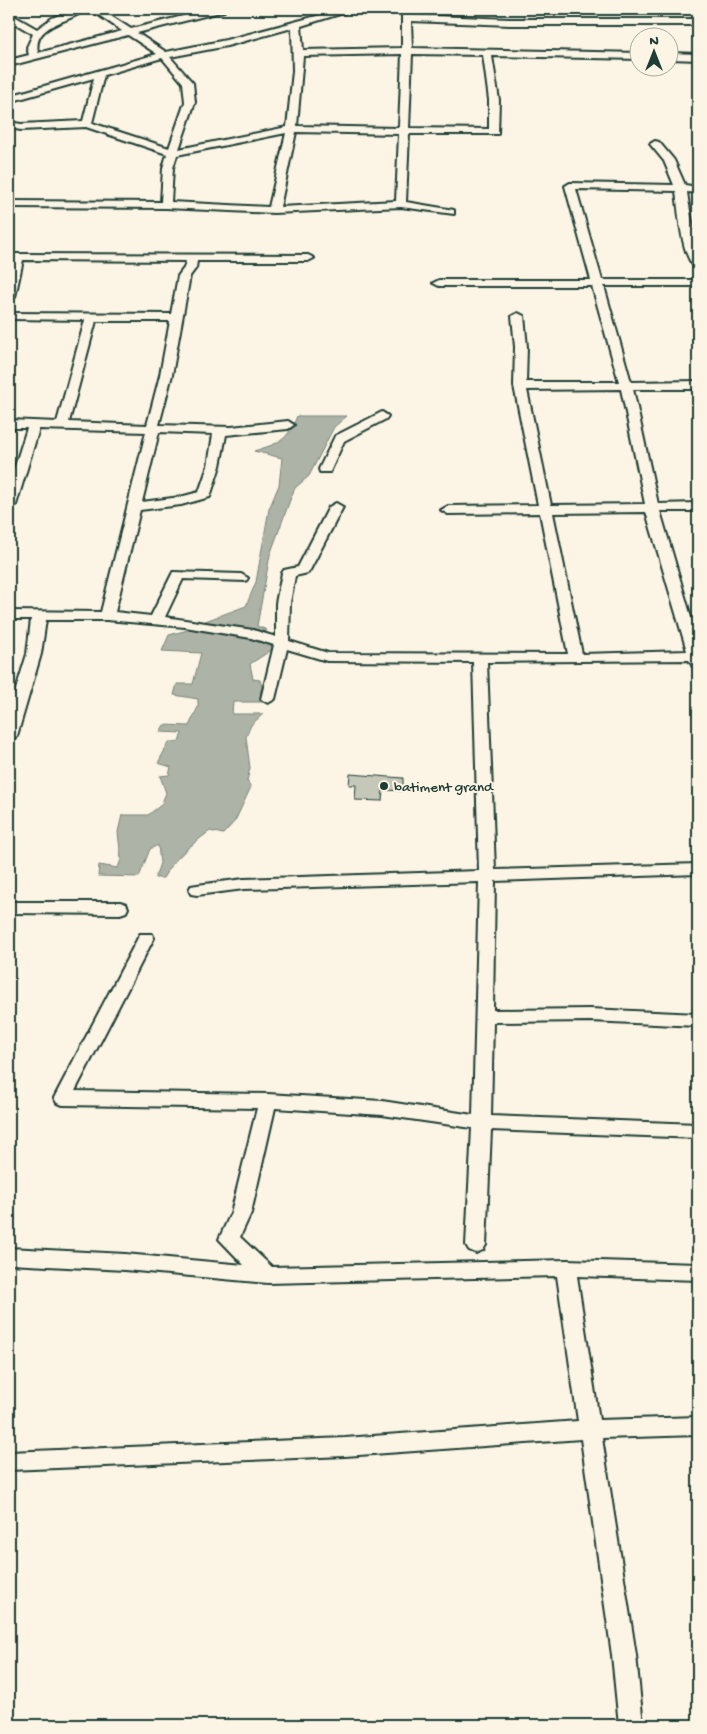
<svg xmlns="http://www.w3.org/2000/svg" width="707" height="1734" font-family="'Gochi Hand',sans-serif">
	<style>
		.water { fill: #aeb3a7; stroke: #758479 }
		.building { fill: #c5c7b9; stroke: #1f3d34 }
		.lines { fill: none; stroke-linecap: round; stroke-linejoin: round }
		.minor-casing { stroke: #1f3d34; stroke-width: 4 }
		.minor { fill: #fcf5e5; fill-rule: evenodd }
		.poi-dot { fill: #1f3d34; stroke: #fcf5e5; stroke-width: 2 }
		.labels { text-anchor: middle; stroke-width: 4; stroke-linejoin: round; paint-order: stroke }
		.poi-label { font-size: 15px; fill: #1f3d34; stroke: #fcf5e5; text-anchor: start }
	</style>
	<rect width="100%" height="100%" fill="#fcf5e5"/>
	<filter id="ink" filterUnits="userSpaceOnUse"><feTurbulence type="fractalNoise" baseFrequency=".02" numOctaves="2"/><feDisplacementMap in="SourceGraphic" scale="10" xChannelSelector="R" yChannelSelector="G"/><feConvolveMatrix kernelMatrix="1 2 1 2 8 2 1 2 1" color-interpolation-filters="sRGB"/></filter>
	<g filter="url(#ink)">
		<g class="water">
			<path d="M297,416H347L334,427L309,476L295,488L290,500L270,555L257,626L267,630L263,635L200,623L246,606L256,582L269,509L279,485L282,458L254,451C279,443 287,442 297,416Z"/>
			<path d="M195,628L240,633L269,642L273,649L250,664L253,679L260,680L262,687L260,693L266,702H233L232,714H263L251,725L246,737L250,768L247,781L251,787L235,821L223,834L210,831C191,845 175,857 163,878H155L160,863L158,845L150,849L139,877L98,876L99,865L118,868L121,859L118,832L122,815H148L161,805L166,793L160,776L169,775L171,767L158,763L169,742H179L182,733L160,732L164,725L189,726L198,707V699L174,695L177,684H193L201,653L162,651L169,635Z"/>
		</g>
		<path class="building" d="M350,774L403,778V791L383,790L382,801L355,800L356,785H349Z"/>
		<g class="lines">
			<g class="minor-casing">
				<g id="minor">
					<path d="M75,9H86C71,23 32,23 38,53L122,31L90,9H100L131,29L211,9H225L224,11L137,33L166,52L226,40L343,9H356L301,26L303,50L402,48V9H410L411,15L510,19H698V25H510L411,21L412,48L640,53V59L492,56L499,100L498,134H409L406,202L454,210V214L401,207L274,213L166,208L9,207V201L161,202L163,168L167,154L86,127L21,130L9,128V122L21,124L83,121L94,78L9,102V96L157,54L128,35L9,66V60L29,55L27,47L33,34L9,20V13L37,29L52,18ZM292,28L293,71L287,127L179,149L195,102L193,83L170,57L227,46ZM402,54L399,128L297,126L303,56ZM412,54L483,55L489,100V129L409,128ZM162,58L183,83L185,102L169,148L92,123L104,75ZM296,132L399,134L396,201L280,207ZM286,133L269,207L171,202L173,168L177,155Z"/>
					<path d="M670,53L698,54V60L670,59Z"/>
					<path d="M655,141L659,142L674,160L685,185L698,187V193L687,192C690,216 698,244 698,268C682,265 678,206 676,191L576,189L602,280H698V286H604L631,382L698,381V389H633L658,504L698,503V511H660L698,641V668L693,667L689,660L487,662L495,870L698,864V874L495,881L493,1010L590,1009L698,1014V1026L590,1021L493,1022L491,1116L698,1124V1138L491,1130L486,1245L483,1250L476,1253L469,1250L466,1245L472,1128L382,1115L275,1108L251,1213L240,1237L272,1267L566,1260L698,1264V1280L577,1276L599,1420L698,1417V1435L602,1438L636,1655L643,1725H619L612,1655L581,1439L345,1456L9,1470V1452L345,1438L578,1421L557,1276L268,1283L125,1270L9,1264V1248L125,1254L244,1265L219,1239L231,1213L257,1108L63,1105L57,1103L54,1098L140,934H152L154,938L75,1091L268,1094L382,1101L473,1115L479,882L244,889L197,895L191,894L189,890L191,886L197,885L244,879L479,871L473,662L327,661L287,649L275,699L268,703L261,699L274,645L251,638L185,627L107,620H46L41,654L17,736L9,741V712L27,654L31,619H9V611L101,612L146,432L39,429L16,505L9,509V485L27,428H9V420L57,422L85,320L9,319V313L171,314L178,276L184,268L186,261L23,260L15,297L9,300V273L12,260H9V254L308,255L314,258L308,261H197L196,268L190,276L172,375L159,425L231,427L288,421L294,425L288,429L226,435L220,466L210,497L181,505L140,510L115,612L151,616L173,572L241,574L248,578L246,581L183,579L165,617L253,630L276,637V603L282,573L284,570L298,567L329,507L336,503L343,507L310,570L308,573L295,576L290,603L289,641L328,653L568,654L540,513L448,514L441,510L448,506L538,505L514,386L515,347L512,316L518,313L524,316L527,347L526,382H619L592,286H439L433,283L439,280H591L565,186L570,183L674,185L664,161L650,144ZM96,321H170L160,375L147,425L69,422ZM621,389L645,504L551,505L527,390ZM159,432L213,434L208,466L199,492L180,497L142,502ZM646,512L687,651L582,654L553,513Z"/>
					<path d="M382,412L388,416L386,419L344,441L330,472H320L319,469L335,436Z"/>
					<path d="M9,902H120L126,904L128,908L126,912L120,914L9,913Z"/>
				</g>
			</g>
			<use href="#minor" class="minor"/>
		</g>
	</g>
	<circle class="poi-dot" cx="384" cy="786" r="5"/>
	<g class="labels">
		<g class="poi-label">
			<text x="394" y="791">batiment grand</text>
		</g>
	</g>
	<rect width="707" height="1734" fill="none" stroke="#fcf5e5" stroke-width="30"/>
	<rect x="15" y="15" width="677" height="1704" fill="none" stroke="#1f3d34" stroke-width="2" filter="url(#ink)"/>
	<g transform="translate(654 52)"><circle r="24" fill="#fcf5e5" stroke="#a4ab9e"/>
	<path d="M0-4L9 19L0 12L-9 19Z" fill="#1f3d34"/>
	<text y="-8" font-size="14" font-weight="bold" text-anchor="middle" fill="#1f3d34">N</text>
	</g>
</svg>
